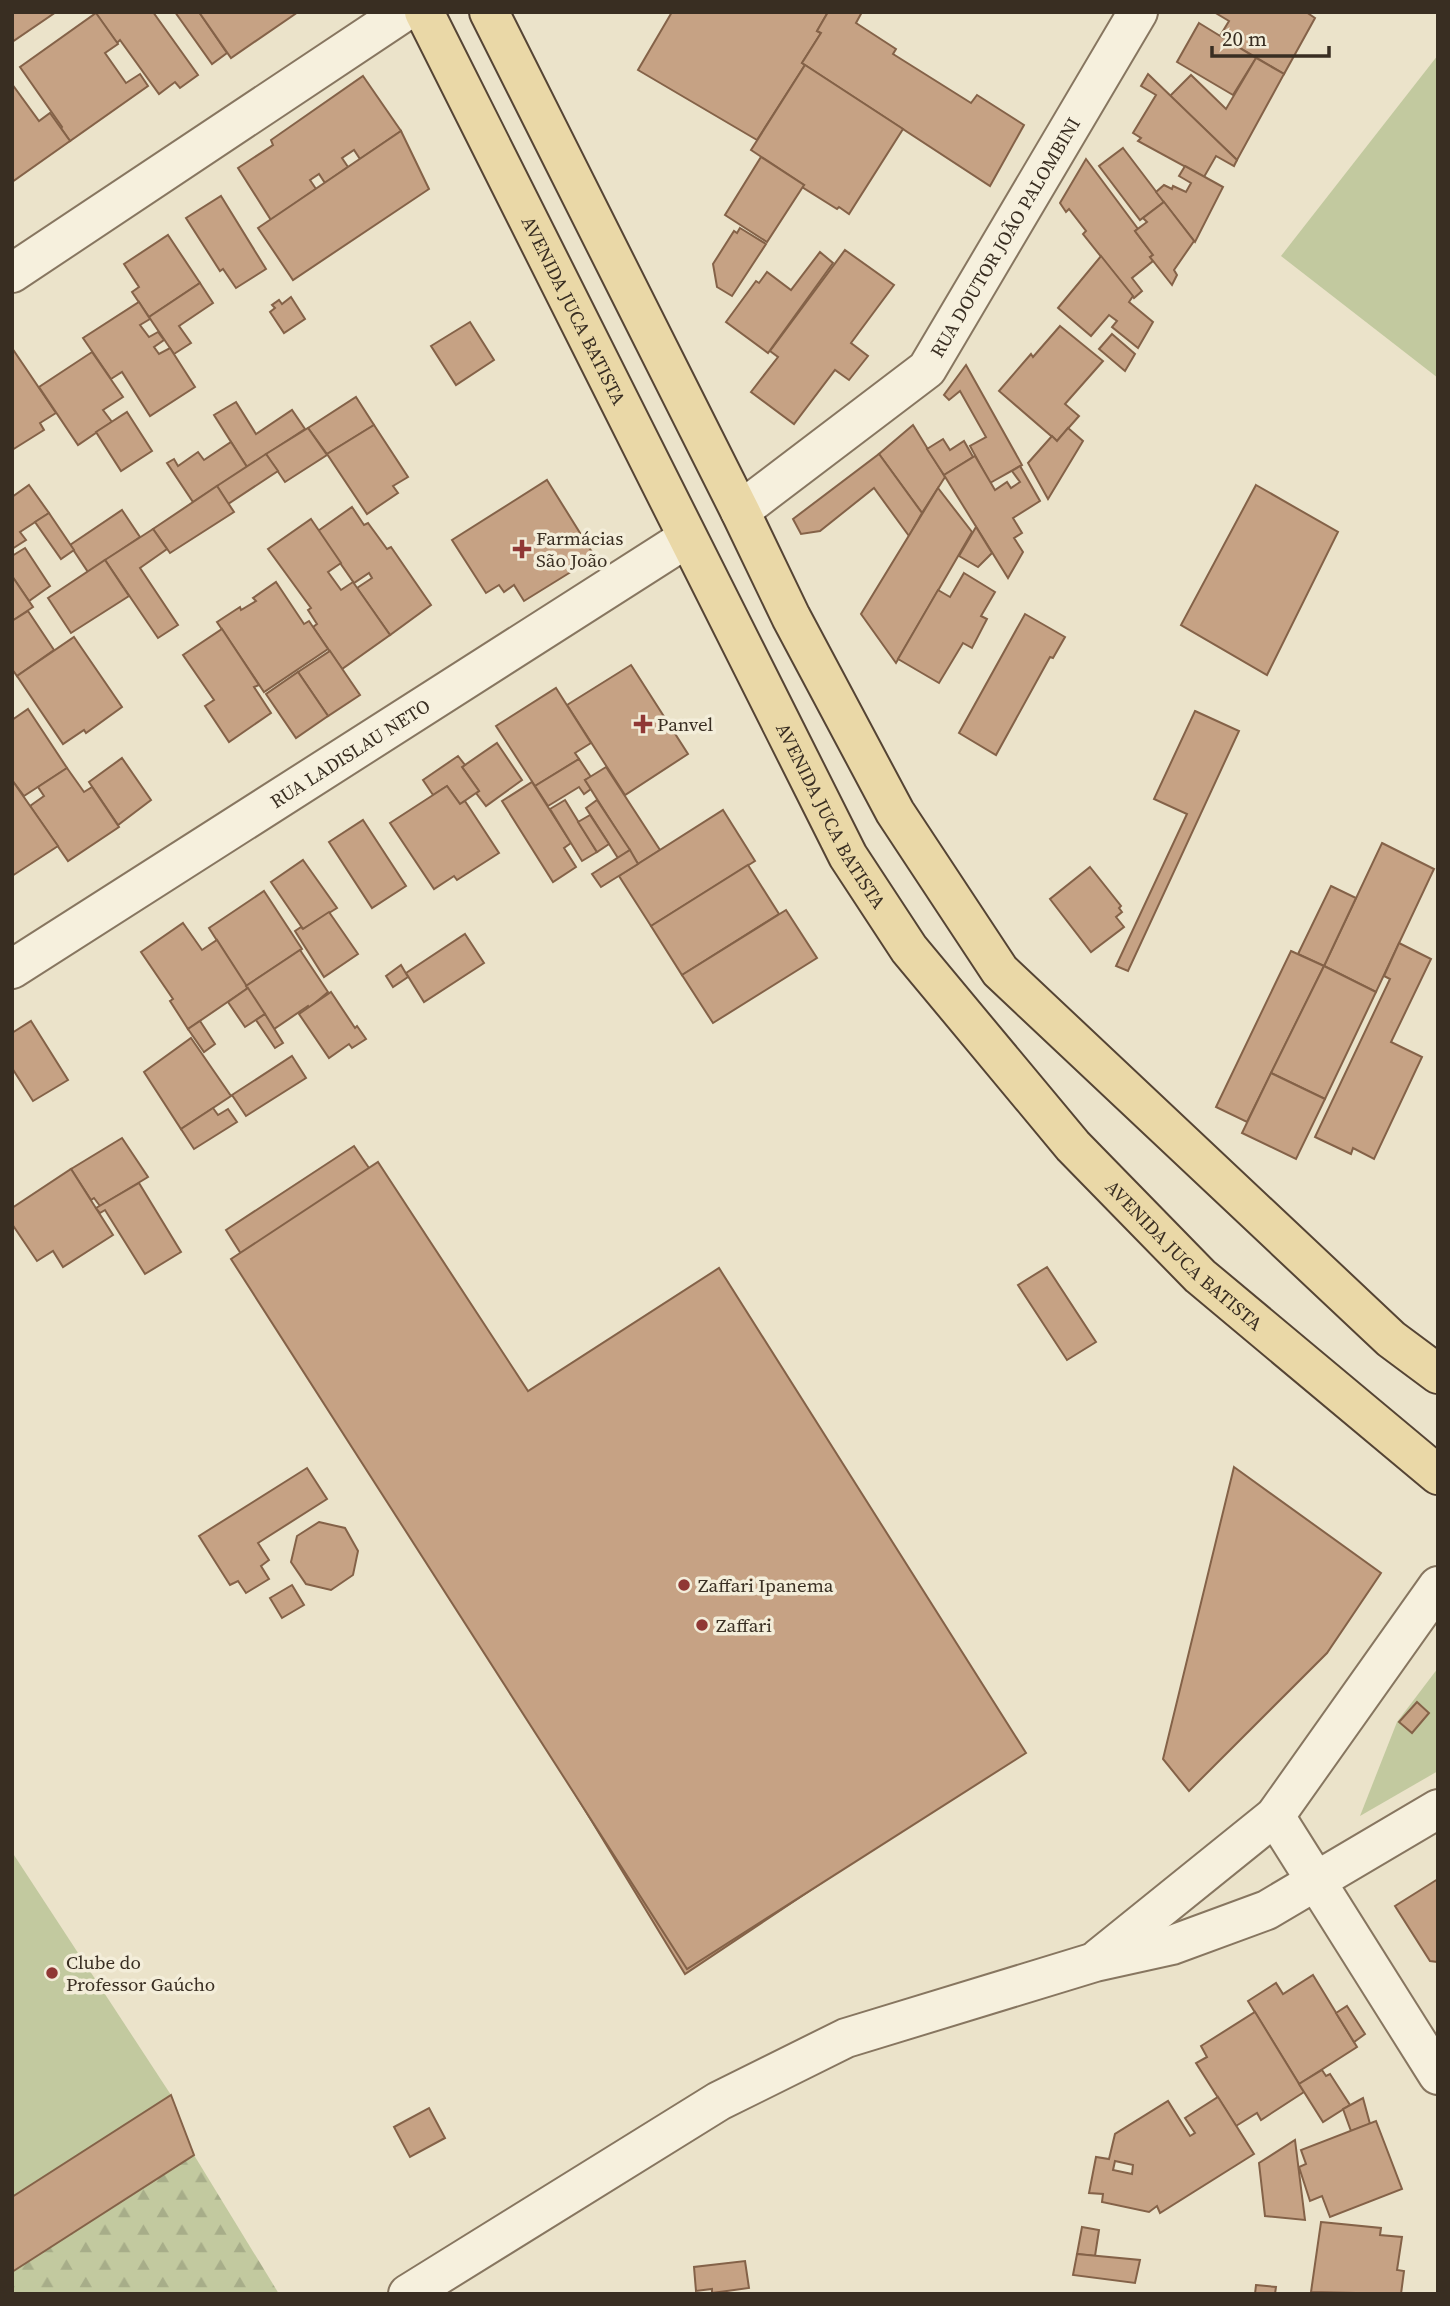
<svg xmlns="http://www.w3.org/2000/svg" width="1450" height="2306" font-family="'Source Serif 4',serif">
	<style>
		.forest { fill: url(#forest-firs) }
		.park { fill: #c2c99f }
		.building { fill: #c6a284; stroke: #846248; stroke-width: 2; fill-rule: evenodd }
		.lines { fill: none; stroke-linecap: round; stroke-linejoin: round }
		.minor-casing { stroke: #877660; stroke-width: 42 }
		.major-casing { stroke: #554434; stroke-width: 42 }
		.minor { stroke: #f6f0dd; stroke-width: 38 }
		.major { stroke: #ead8a7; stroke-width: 38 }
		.poi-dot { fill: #903835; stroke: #f3edd9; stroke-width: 2.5 }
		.labels { text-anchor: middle; stroke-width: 7; stroke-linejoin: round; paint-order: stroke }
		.street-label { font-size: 19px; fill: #392e22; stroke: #f3edd9 }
		.poi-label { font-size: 19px; fill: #392e22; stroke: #f3edd9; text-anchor: start }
	</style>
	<defs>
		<pattern id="forest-firs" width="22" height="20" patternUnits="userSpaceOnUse" patternTransform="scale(1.75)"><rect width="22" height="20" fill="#c2c99f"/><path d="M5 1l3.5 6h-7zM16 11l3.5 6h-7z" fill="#a7ad89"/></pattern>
	</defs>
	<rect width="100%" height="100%" fill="#ebe3ca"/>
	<path class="forest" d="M194,2155L279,2294H12V2272Z"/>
	<g class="park">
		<path d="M1438,55V378L1281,256Z"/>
		<path d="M1438,1668V1771L1360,1816L1397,1722Z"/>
		<path d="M12,1852L171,2095L194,2155L12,2272Z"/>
	</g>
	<g class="building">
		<path d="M12,12H56L12,42Z"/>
		<path d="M153,12L198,75L180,88L175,82L159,94L120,40L117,43L95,12Z"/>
		<path d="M175,12H199L227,53L212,64Z"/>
		<path d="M199,12H298L231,58Z"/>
		<path d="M672,12H828L817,31L821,33L802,63L805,65L757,140L638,70Z"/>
		<path d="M828,12H862L856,23L896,49L893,54L971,103L977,95L1024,125L990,186L802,63L821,33L817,31Z"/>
		<path d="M1214,12H1306L1315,18L1284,74L1220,36L1229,21Z"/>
		<path d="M96,13L118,44L105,53L126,83L140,74L148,86L70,141L61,128L62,127L20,67Z"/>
		<path d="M1199,23L1256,58L1233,95L1177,62Z"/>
		<path d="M1256,58L1284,74L1237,160L1170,96L1191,75L1226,109Z"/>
		<path d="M805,65L903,129L849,214L839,207L837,209L802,187L804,185L751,150Z"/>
		<path d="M1148,74L1237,160L1234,166L1216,156L1204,177L1138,141L1141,138L1133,133L1156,95L1141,86Z"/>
		<path d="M363,76L401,131L360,159L354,150L342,158L348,167L325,183L319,174L310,180L316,189L271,220L238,168L273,145L271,140Z"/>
		<path d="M12,84L39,121L50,113L70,141L12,182Z"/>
		<path d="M401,131L429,189L293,280L258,228Z"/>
		<path d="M1123,148L1164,202L1140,220L1099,166Z"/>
		<path d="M761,157L804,185L767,242L725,215Z"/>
		<path d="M1086,159L1138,229L1135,231L1153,255L1150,257L1153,261L1132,278L1142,291L1134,298L1083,234L1086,231L1069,209L1066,212L1060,203Z"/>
		<path d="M1185,166L1223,187L1195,242L1156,192L1164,185L1172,189L1173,186L1186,192L1191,183L1179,176Z"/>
		<path d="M221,196L266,269L236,288L223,269L220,271L186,218Z"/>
		<path d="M1164,202L1194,241L1174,270L1177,275L1172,285L1150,257L1153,255L1135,231L1147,222L1143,218Z"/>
		<path d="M740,228L766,244L732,296L717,287L713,264L734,231L737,233Z"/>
		<path d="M168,235L200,283L149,317L132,292L139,287L124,264Z"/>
		<path d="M845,250L894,285L851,343L868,356L849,380L835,370L794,424L751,392L778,357L770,351Z"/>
		<path d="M820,252L833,263L768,353L726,322L756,281L759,283L767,272L791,290Z"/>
		<path d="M1101,256L1133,296L1129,302L1153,322L1138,348L1112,327L1117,321L1109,315L1091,336L1058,308Z"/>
		<path d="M200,283L213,303L179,326L191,343L174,354L149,317Z"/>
		<path d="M291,297L305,319L284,333L270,312L275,308L272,305L279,300L282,304Z"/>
		<path d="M139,302L150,319L140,325L149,337L158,332L164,340L154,347L159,354L170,348L195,387L150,416L122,372L111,379L83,338Z"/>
		<path d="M470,322L494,360L456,385L431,346Z"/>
		<path d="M1060,326L1103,361L1065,404L1079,416L1057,441L999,391L1031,354L1033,357Z"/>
		<path d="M1112,334L1135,354L1125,371L1099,349Z"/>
		<path d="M12,348L56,413L40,423L44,430L12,450Z"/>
		<path d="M92,352L123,397L103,410L112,422L78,445L39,387Z"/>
		<path d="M966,365L1022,465L990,483L970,446L986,437L960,391L949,400L944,395Z"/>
		<path d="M356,397L374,425L327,454L308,428Z"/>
		<path d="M236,402L256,434L292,410L305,429L247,467L214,415Z"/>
		<path d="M127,412L152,451L121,471L96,432Z"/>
		<path d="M374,425L408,477L393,486L398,493L367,514L327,454Z"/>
		<path d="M913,425L945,477L922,513L879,454Z"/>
		<path d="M308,428L327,455L285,482L266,454Z"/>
		<path d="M1068,428L1083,441L1048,499L1028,463L1052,436L1057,441Z"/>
		<path d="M943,439L950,450L964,441L973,457L944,475L927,449Z"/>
		<path d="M231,442L247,467L193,502L167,463L174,459L178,466L198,452L204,460Z"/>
		<path d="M266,454L278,471L228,504L217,486Z"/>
		<path d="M879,454L922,513L909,536L874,488L820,531L801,534L793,519Z"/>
		<path d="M975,456L995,490L1007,482L1011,488L1020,482L1012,471L1020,466L1040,501L1013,518L1022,533L1014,538L1023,552L1008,578L944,475Z"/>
		<path d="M547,480L595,557L524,601L514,585L504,592L499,585L486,593L452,540Z"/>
		<path d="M29,485L49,513L20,532L26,540L12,549V497Z"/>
		<path d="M1256,485L1338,532L1267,675L1181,625Z"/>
		<path d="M217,486L234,512L170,553L153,529Z"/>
		<path d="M938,488L972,532L896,663L861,614Z"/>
		<path d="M352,507L364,525L368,523L387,549L391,547L431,605L390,635L357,588L372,578L369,573L354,583L318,531Z"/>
		<path d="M122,510L140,537L88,572L70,545Z"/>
		<path d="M49,513L74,550L61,559L35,522Z"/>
		<path d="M311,519L341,563L328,572L341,590L353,582L390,635L342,669L313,627L317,624L308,610L311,608L268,549Z"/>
		<path d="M976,527L992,553L978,567L959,556Z"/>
		<path d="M153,529L167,549L140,568L178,625L158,638L105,560Z"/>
		<path d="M25,548L50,586L29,601L12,576V556Z"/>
		<path d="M105,560L129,596L71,633L48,598Z"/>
		<path d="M964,573L995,592L981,616L987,619L972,648L963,643L939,683L898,659L938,590L950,597Z"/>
		<path d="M12,576L33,607L12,621Z"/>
		<path d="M276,582L304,624L309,621L328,649L264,692L217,622L240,607L241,610L256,601L253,598Z"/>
		<path d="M28,611L54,650L17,676L12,669V621Z"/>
		<path d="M1025,614L1065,637L1053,658L1050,657L996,755L959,733Z"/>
		<path d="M222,629L259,685L254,687L271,713L229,742L205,706L214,700L183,655Z"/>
		<path d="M74,637L122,707L86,733L84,730L63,744L17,676Z"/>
		<path d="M330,651L360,695L328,716L298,672Z"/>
		<path d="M631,665L688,754L625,795L567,705Z"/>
		<path d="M298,672L328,716L296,738L266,694Z"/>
		<path d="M556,688L591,743L575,753L579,759L535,786L496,726Z"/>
		<path d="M28,709L67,768L24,796L12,780V720Z"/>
		<path d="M1195,711L1239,731L1128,971L1116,966L1187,814L1154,799Z"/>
		<path d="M497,743L522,780L486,806L476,793L479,791L462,767Z"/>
		<path d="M458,756L465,765L462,767L479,791L460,804L447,786L433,795L423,780Z"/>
		<path d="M122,758L151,800L118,825L89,782Z"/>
		<path d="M579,759L591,777L585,780L591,789L584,794L579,787L548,806L535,786Z"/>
		<path d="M606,767L660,850L638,864L585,780Z"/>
		<path d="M67,768L84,792L92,787L119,827L68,861L30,806L44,796L38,787Z"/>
		<path d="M12,780L58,846L12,876Z"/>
		<path d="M532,782L571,843L564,848L576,867L553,882L502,801Z"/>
		<path d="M447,786L460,804L465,801L499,853L457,880L454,876L434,889L390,823Z"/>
		<path d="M565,800L597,852L582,861L550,809Z"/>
		<path d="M597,800L630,850L618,858L586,808Z"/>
		<path d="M723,810L755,861L651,926L619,876Z"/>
		<path d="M590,815L609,844L597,852L578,822Z"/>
		<path d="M363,820L406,886L372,908L329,842Z"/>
		<path d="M1382,843L1434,869L1376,992L1324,966Z"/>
		<path d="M630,850L638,864L601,887L592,874Z"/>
		<path d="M303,860L337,908L303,929L271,882Z"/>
		<path d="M748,865L779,914L682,975L651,926Z"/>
		<path d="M1090,867L1121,906L1119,908L1122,912L1116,917L1124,927L1091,952L1050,899Z"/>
		<path d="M1331,886L1356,898L1324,966L1298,954Z"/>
		<path d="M264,891L302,949L246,986L209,928Z"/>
		<path d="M786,910L817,958L713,1023L682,975Z"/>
		<path d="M329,912L358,954L324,977L295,931L301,927L303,929Z"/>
		<path d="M183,923L202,950L217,940L248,988L188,1029L170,1001L173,999L141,952Z"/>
		<path d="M465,934L484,963L424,1002L406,973Z"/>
		<path d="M1399,943L1431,959L1391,1042L1422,1057L1374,1159L1353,1148L1351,1154L1315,1137L1390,979L1384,976Z"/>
		<path d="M300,950L328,992L309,1008L308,1006L274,1029L246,986Z"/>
		<path d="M1291,951L1324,966L1247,1122L1216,1107Z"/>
		<path d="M401,965L408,977L393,987L386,976Z"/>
		<path d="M1324,966L1376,992L1325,1099L1271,1073Z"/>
		<path d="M248,988L265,1014L245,1027L228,1002Z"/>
		<path d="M331,992L355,1028L357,1026L366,1039L352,1048L349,1044L329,1058L299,1014Z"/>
		<path d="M265,1014L283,1043L275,1048L256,1020Z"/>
		<path d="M31,1021L68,1080L33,1101L12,1068V1033Z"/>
		<path d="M200,1021L215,1044L204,1052L188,1029Z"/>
		<path d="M191,1038L231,1096L181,1129L144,1072Z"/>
		<path d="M292,1056L306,1078L246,1116L232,1095Z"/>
		<path d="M1271,1073L1325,1099L1296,1159L1242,1133Z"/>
		<path d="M213,1108L218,1115L228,1109L237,1122L194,1149L181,1129Z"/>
		<path d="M122,1138L148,1177L100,1206L94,1198L91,1200L71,1169Z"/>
		<path d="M354,1146L533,1408L722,1294L1014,1754L685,1974L393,1495L226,1230Z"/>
		<path d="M378,1162L528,1391L719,1268L1026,1753L687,1969L231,1259Z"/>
		<path d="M71,1169L113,1235L63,1267L53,1251L37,1261L12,1224V1208Z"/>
		<path d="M139,1183L181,1252L145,1274L105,1210L100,1213L96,1208Z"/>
		<path d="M1047,1267L1096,1342L1067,1360L1018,1285Z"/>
		<path d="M1234,1467L1381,1573L1327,1653L1189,1791L1163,1759Z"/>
		<path d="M307,1468L327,1499L258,1543L269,1560L261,1566L269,1579L246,1593L238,1581L230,1585L199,1536Z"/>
		<path d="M319,1522L345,1528L358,1551L353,1575L331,1590L306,1584L291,1562L297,1536Z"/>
		<path d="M292,1585L304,1605L282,1618L270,1598Z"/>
		<path d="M1417,1702L1429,1713L1412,1733L1399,1722Z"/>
		<path d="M1438,1879V1962L1430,1961L1395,1906Z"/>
		<path d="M1313,1975L1357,2047L1299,2084L1248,2001L1276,1983L1283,1994Z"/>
		<path d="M1347,2006L1365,2034L1354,2042L1336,2013Z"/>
		<path d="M1255,2012L1304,2092L1261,2120L1257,2113L1236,2126L1196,2063L1207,2057L1201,2046Z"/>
		<path d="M1322,2070L1326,2076L1330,2074L1350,2105L1323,2122L1299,2084Z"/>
		<path d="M171,2095L194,2155L12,2272V2197Z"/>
		<path d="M1218,2097L1254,2154L1160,2213L1157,2206L1149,2212L1102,2202L1103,2194L1089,2193L1096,2157L1109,2159L1115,2134L1168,2101L1190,2136L1195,2133L1185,2118ZM1115,2161L1133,2165L1132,2174L1113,2170Z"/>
		<path d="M1363,2098L1370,2124L1351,2131L1343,2109Z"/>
		<path d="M429,2108L445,2138L410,2157L394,2127Z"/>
		<path d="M1376,2121L1402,2189L1330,2217L1322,2196L1310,2201L1299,2167L1306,2164L1301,2150Z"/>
		<path d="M1295,2140L1305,2220L1265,2216L1259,2163Z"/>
		<path d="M1321,2222L1381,2228L1380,2235L1402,2237L1397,2270L1404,2271L1401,2294L1311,2292Z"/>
		<path d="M1082,2227L1099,2230L1095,2256L1077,2254Z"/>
		<path d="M1077,2254L1140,2260L1135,2283L1073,2275Z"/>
		<path d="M745,2261L749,2288L712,2293V2289L696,2291L694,2267Z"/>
		<path d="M1256,2285L1276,2287L1275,2294H1255Z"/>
	</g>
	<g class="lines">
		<g class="minor-casing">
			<g id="minor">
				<path d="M12,273L404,12"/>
				<path id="s1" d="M740,511L927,369L1138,12"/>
				<path id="s2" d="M12,969L687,538"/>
				<path d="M1275,1816L1438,2075"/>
				<path d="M1099,1958L1275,1816L1438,1586"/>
				<path d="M408,2294L719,2101L846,2038L1095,1962L1172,1945L1267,1910L1438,1809"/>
			</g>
		</g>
		<g class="major-casing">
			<g id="major">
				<path id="s3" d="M424,12L848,856L909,949L1073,1146L1200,1276L1438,1475"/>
				<path d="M489,12L740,511L791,617L895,812L1000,971L1391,1339L1438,1374"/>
			</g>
		</g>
		<use href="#minor" class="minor"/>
		<use href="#major" class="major"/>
	</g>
	<g class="poi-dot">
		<path d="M518.5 538.5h7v7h7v7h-7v7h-7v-7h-7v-7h7z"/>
		<path d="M639.5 713.5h7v7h7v7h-7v7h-7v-7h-7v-7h7z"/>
		<circle cx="684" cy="1585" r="7"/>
		<circle cx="702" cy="1625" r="7"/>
		<circle cx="52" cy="1973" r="7"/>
	</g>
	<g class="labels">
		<g class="street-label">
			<text dy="7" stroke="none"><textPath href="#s1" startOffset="388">RUA DOUTOR JOÃO PALOMBINI</textPath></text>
			<text dy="7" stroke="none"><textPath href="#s3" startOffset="334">AVENIDA JUCA BATISTA</textPath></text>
			<text dy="7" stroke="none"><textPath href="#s2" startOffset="401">RUA LADISLAU NETO</textPath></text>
			<text dy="7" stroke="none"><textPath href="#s3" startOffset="901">AVENIDA JUCA BATISTA</textPath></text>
			<text dy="7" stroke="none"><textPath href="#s3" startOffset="1468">AVENIDA JUCA BATISTA</textPath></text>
		</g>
		<g class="poi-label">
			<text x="536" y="545">Farmácias<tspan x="536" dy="22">São João</tspan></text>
			<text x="657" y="731">Panvel</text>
			<text x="698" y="1592">Zaffari Ipanema</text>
			<text x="716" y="1632">Zaffari</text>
			<text x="66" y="1969">Clube do<tspan x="66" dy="22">Professor Gaúcho</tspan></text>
		</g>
	</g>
	<rect width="1450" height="2306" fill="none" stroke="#392e22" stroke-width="28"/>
	<path d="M1212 46v10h117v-10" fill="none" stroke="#392e22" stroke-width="3.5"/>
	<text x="1222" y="46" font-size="21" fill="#392e22" stroke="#f3edd9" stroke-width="5" paint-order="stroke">20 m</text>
</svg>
